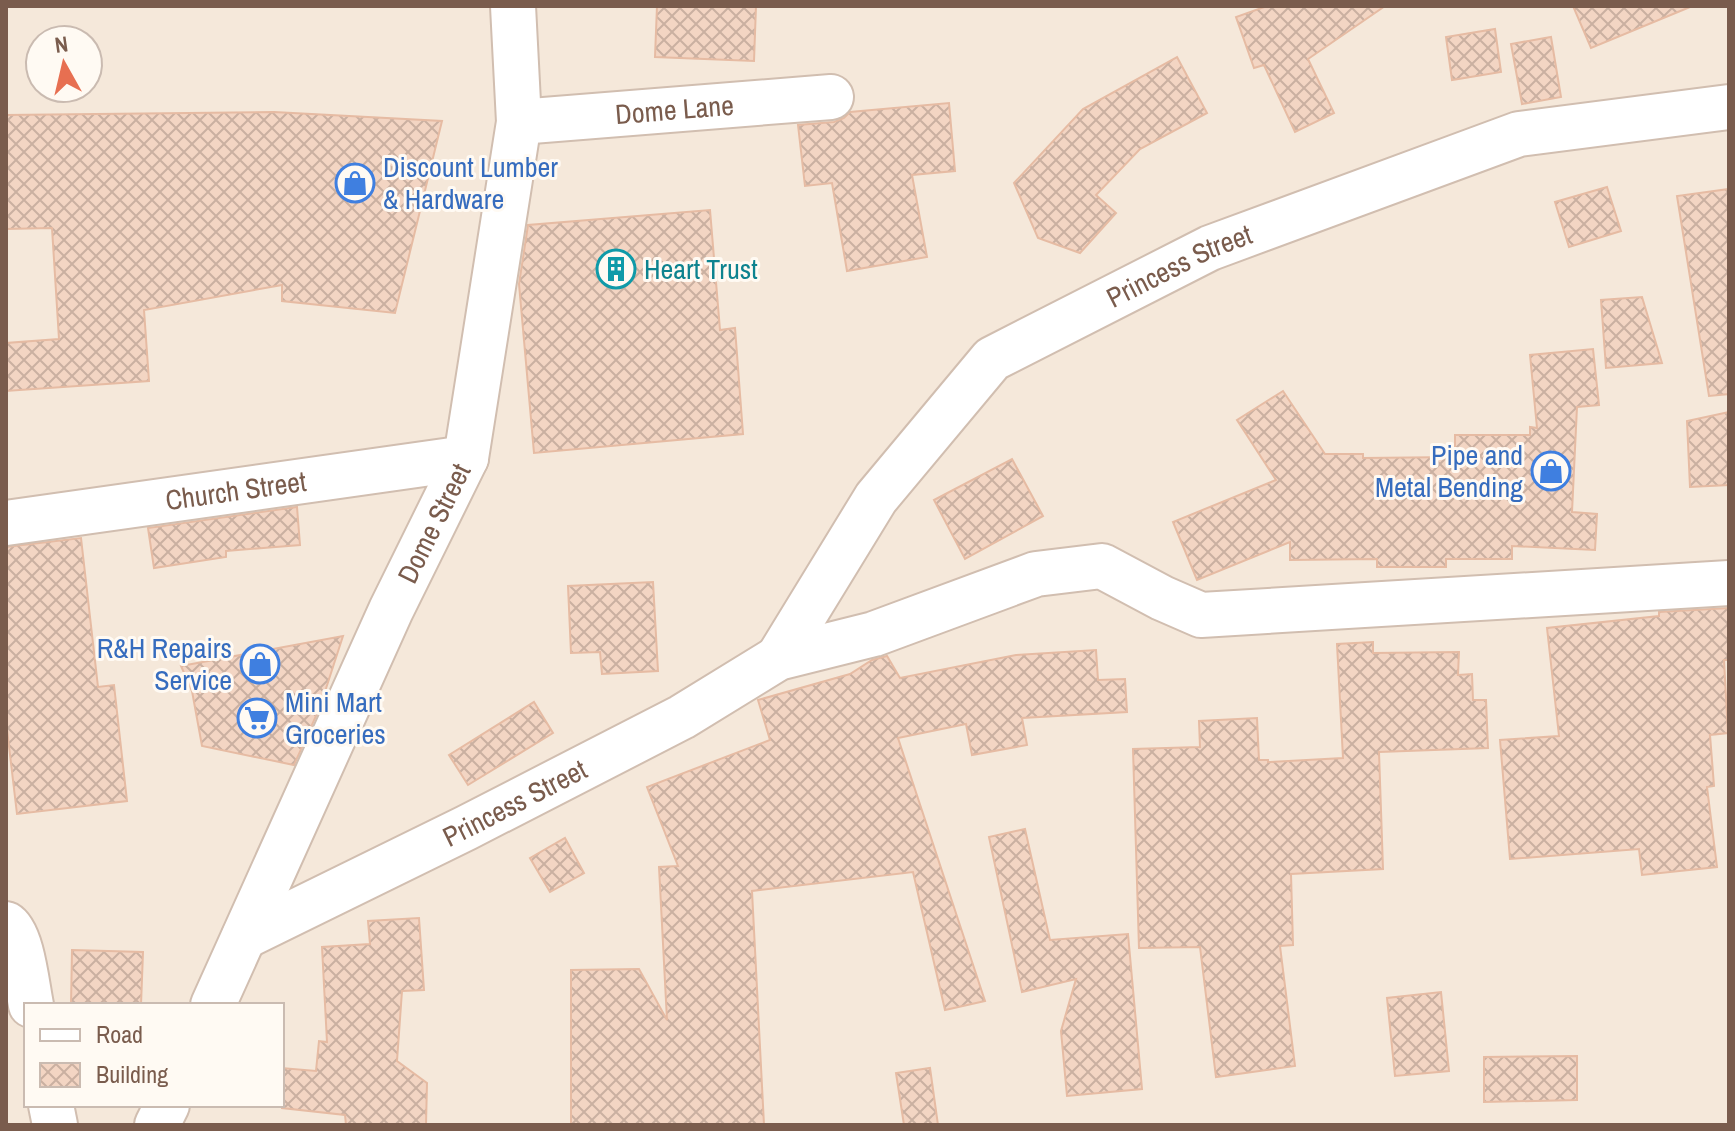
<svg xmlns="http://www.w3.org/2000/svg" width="1735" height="1131" font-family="'Archivo Narrow',sans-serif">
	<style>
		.residential { fill: #f5e8da; fill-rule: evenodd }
		.building { fill: url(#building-cross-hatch); stroke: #e6bba3; stroke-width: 2 }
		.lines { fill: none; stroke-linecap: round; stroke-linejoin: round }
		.minor-casing { stroke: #d1beb0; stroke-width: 48 }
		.tertiary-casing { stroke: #d1beb0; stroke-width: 48 }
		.minor { stroke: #fff; stroke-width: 44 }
		.tertiary { stroke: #fff; stroke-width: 44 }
		.labels { text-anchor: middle; stroke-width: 6; stroke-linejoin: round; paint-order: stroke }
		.street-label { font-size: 28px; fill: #7a5c4d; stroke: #fffaf3 }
		.shop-label { font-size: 28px; fill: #366cbe; stroke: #fffaf3; text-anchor: start }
		.culture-label { font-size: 28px; fill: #0d838f; stroke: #fffaf3; text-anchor: start }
	</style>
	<defs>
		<pattern id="building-cross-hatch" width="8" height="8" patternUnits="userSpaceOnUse" patternTransform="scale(2)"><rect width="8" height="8" fill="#f3d5c3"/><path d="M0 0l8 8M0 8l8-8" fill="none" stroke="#cab0a1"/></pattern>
	</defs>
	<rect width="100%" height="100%" fill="#fdf6ec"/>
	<path class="residential" d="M6,6H1729V1125H6ZM40,40H88V88H40ZM26,1005H282V1105H26Z"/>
	<g class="building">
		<path d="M657,6H756L754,61L655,57Z"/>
		<path d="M1267,6H1385L1308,59L1334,113L1295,132L1264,65L1254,68L1236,17Z"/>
		<path d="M1573,6H1690V7L1591,48Z"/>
		<path d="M1495,29L1501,72L1452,80L1446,37Z"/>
		<path d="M1551,37L1561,97L1522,104L1511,44Z"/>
		<path d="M1177,57L1207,113L1140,149L1096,195L1116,213L1080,253L1038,238L1014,183L1083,109Z"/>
		<path d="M949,103L955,171L912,175L927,257L847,271L832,183L805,186L798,125L834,122L844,118L850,112Z"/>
		<path d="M274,112L442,121L395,313L282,301V285L144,310L149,381L6,391V343L59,339L52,228L6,229V115Z"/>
		<path d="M1607,187L1621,231L1569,247L1555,202Z"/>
		<path d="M1729,189V394L1709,396L1677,196Z"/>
		<path d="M710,210L720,330L735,328L743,434L534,453L519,284L528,225Z"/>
		<path d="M1642,297L1662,363L1606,368L1601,300Z"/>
		<path d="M1593,349L1599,405L1577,407L1572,512L1597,514L1595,550L1512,546V559H1446V567H1377V559L1290,560V542L1197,580L1173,522L1276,480L1237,420L1283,391L1325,454H1363V458L1455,457V435H1530V427L1537,428L1530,355Z"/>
		<path d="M1729,412V485L1690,487L1687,421Z"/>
		<path d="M1012,459L1043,516L965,559L934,500Z"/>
		<path d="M297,507L300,545L226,551V557L154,568L148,528Z"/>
		<path d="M81,538L98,687L114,685L127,801L17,814L6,721V547Z"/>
		<path d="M653,582L658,671L602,674L600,652L571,653L568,586Z"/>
		<path d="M1729,608V660H1724L1728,733L1710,735L1714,786L1707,787L1717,867L1642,875L1639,849L1510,859L1500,740L1559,736L1547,628L1659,616V612Z"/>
		<path d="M343,636L320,707L294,765L202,746L192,691L181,666Z"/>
		<path d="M1373,642V653L1459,652L1458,675L1472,674L1473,700H1486L1488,748L1379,752L1383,869L1291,874L1293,945L1280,946L1295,1066L1216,1077L1200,947L1139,948L1133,749L1200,747L1199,721L1257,718L1259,760H1268V762L1343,758L1337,644Z"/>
		<path d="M1096,650L1098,680L1125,679L1127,712L1022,718L1027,745L972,755L966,724L898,738L985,1001L945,1010L913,872L752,891L764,1125H571V970L639,969L667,1020L659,867L678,866L647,787L770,740L758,700L850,674L872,660L887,656L900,678L1016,655Z"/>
		<path d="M534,702L553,733L468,785L449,755Z"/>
		<path d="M1025,829L1050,940L1128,934L1142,1089L1067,1096L1061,1031L1076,979L1022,992L989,837Z"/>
		<path d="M565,838L584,873L550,892L530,858Z"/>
		<path d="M419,918L424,990L402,991L397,1061L427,1083L426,1125H346L345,1115L282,1108V1068L316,1071L319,1041L327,1042L322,947L370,944L368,921Z"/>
		<path d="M72,950L143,952L141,1005H71Z"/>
		<path d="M1441,992L1449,1071L1395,1076L1387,998Z"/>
		<path d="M1577,1056V1100L1484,1102V1057Z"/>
		<path d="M930,1068L938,1125H904L896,1073Z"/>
	</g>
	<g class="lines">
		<g class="minor-casing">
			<g id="minor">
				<path id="s1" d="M519,122L831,97"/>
				<path id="s2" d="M778,658L876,498L992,359L1210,248L1519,134L1729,107"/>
				<path d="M6,924C22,933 27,986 31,1005"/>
				<path id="s3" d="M244,937L466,828L682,717L778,658L874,634L1036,574L1102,566L1162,598L1201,615L1729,583"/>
				<path d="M51,1105L55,1125"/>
			</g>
		</g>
		<g class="tertiary-casing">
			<g id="tertiary">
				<path id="s4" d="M6,523L466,458"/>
				<path id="s5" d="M213,1005L391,610L466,458L519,122L513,6"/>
				<path d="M157,1125L167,1105"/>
			</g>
		</g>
		<use href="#minor" class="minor"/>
		<use href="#tertiary" class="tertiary"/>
	</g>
	<defs>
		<g id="shop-ring" transform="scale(2)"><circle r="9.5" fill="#fffaf3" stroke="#3f7fe0" stroke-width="1.5"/><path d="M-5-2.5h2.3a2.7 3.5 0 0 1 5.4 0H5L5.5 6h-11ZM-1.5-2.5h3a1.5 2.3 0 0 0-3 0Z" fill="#3f7fe0"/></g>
		<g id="building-ring" transform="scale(2)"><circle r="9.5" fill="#fffaf3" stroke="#0f9aa8" stroke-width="1.5"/><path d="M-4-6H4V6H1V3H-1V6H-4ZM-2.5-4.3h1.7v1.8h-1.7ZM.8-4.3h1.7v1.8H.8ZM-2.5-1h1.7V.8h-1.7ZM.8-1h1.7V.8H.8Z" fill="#0f9aa8"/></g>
		<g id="supermarket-ring" transform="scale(2)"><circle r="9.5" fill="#fffaf3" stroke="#3f7fe0" stroke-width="1.5"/><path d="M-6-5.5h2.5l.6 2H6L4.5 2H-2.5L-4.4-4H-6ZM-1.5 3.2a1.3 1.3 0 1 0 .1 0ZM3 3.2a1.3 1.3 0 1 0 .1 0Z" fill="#3f7fe0"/></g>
	</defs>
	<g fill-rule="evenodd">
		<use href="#shop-ring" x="355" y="183"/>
		<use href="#building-ring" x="616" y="269"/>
		<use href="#shop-ring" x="1551" y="471"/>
		<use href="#shop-ring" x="260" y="664"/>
		<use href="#supermarket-ring" x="257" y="718"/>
	</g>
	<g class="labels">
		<g class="street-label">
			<text dy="10" stroke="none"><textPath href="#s1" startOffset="156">Dome Lane</textPath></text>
			<text dy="10" stroke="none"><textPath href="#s2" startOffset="578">Princess Street</textPath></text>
			<text dy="10" stroke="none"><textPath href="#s4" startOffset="232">Church Street</textPath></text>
			<text dy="10" stroke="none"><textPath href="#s5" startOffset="530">Dome Street</textPath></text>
			<text dy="10" stroke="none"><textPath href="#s3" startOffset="302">Princess Street</textPath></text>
		</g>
		<g class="shop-label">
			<text x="383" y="177">Discount Lumber<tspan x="383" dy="32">&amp; Hardware</tspan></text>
			<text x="1523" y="465" text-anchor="end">Pipe and<tspan x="1523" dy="32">Metal Bending</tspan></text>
			<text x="232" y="658" text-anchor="end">R&amp;H Repairs<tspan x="232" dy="32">Service</tspan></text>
			<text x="285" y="712">Mini Mart<tspan x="285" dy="32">Groceries</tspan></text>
		</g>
		<g class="culture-label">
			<text x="644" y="279">Heart Trust</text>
		</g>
	</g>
	<rect width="1735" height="1131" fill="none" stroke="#7a5c4d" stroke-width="16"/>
	<rect x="24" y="1003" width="260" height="104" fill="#fffaf3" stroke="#cabbb1" stroke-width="2"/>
	<rect x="40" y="1029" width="40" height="12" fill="#ffffff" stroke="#cabbb1" stroke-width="2"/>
	<text x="96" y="1043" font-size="24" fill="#7a5c4d">Road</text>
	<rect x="40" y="1063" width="40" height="24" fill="url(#building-cross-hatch)" stroke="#cabbb1" stroke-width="2"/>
	<text x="96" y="1083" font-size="24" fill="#7a5c4d">Building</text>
	<g transform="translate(64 64) rotate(352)"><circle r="38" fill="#fffaf3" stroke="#cabbb1" stroke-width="2"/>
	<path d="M0-6L14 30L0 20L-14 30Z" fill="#e76f51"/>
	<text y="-12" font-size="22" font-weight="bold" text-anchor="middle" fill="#7a5c4d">N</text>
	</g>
</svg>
